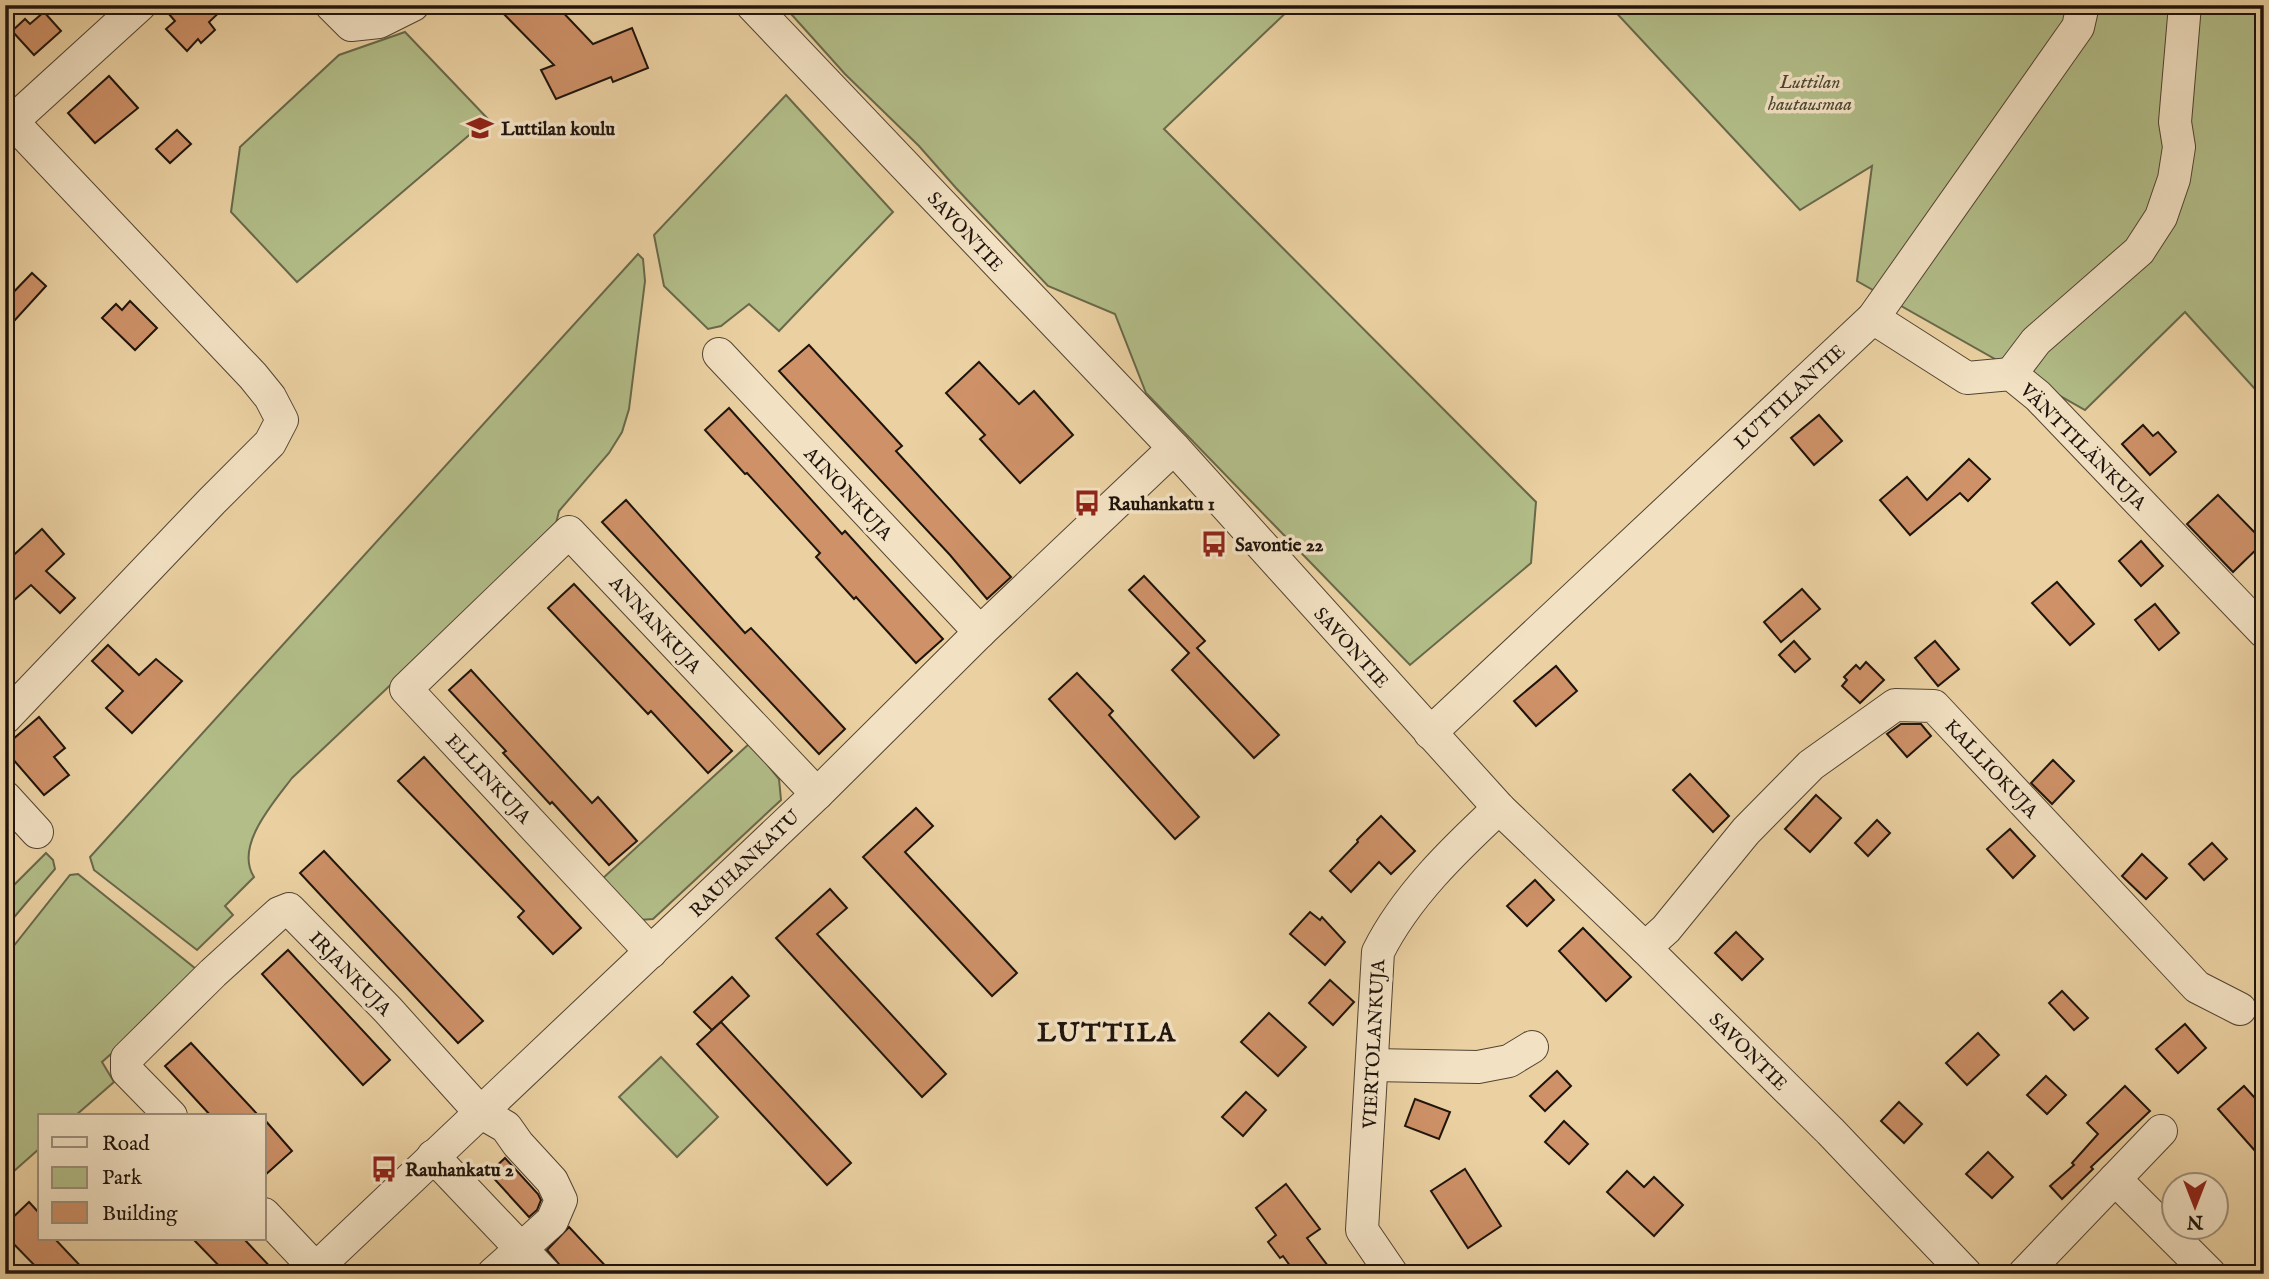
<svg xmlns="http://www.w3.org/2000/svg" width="2269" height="1279" font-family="'IM FELL English',serif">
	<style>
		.green { fill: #b2bd88; stroke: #68684a; stroke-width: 2 }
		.building { fill: #ce9168; stroke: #1f140c; stroke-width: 2 }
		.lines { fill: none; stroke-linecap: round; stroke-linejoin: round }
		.minor-casing { stroke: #524332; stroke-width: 34 }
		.minor { stroke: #f2e1c3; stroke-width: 32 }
		.labels { text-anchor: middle; stroke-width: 7; stroke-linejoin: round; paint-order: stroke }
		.park-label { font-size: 19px; font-style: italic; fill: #4b4731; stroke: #f2e1c3 }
		.poi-label { font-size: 19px; font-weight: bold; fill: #1f140c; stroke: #f2e1c3; text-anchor: start }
		.street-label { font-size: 19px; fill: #1f140c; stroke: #f2e1c3 }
		.district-label { font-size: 26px; font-weight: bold; letter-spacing: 2px; fill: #1f140c; stroke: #f2e1c3 }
	</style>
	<rect width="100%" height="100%" fill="#ebd1a2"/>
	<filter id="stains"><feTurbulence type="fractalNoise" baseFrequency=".00286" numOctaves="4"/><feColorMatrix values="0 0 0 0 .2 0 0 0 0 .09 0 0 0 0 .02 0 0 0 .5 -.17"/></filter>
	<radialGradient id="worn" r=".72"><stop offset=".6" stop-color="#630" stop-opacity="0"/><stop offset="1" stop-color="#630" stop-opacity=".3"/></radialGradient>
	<g class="green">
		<path d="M783,5H1294L1164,129L1536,502L1531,563L1410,665L1146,393L1115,314L1048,286L956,188L919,146L845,74Z"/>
		<path d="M1609,5H2264V399L2185,312L2085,410L1857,281L1872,166L1800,210Z"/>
		<path d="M405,32L488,119L297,282L231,212L240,147L339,55Z"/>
		<path d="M786,95L893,212L779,331L749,304L721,326L708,329L664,286L654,235Z"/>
		<path d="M638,254L643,259L645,281L629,409L622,432L609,453L559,511L555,528L546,538L292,778C274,802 234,846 254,877L225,906L233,915L197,950L94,870L90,857Z"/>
		<path d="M750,743L779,779L781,800L653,919L639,920L602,879Z"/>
		<path d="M46,853L53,860L55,869L5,928V894Z"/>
		<path d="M78,874L196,969V978L102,1062L114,1082L75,1116H40V1148L5,1179V957L70,875Z"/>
		<path d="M661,1057L718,1117L677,1157L619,1097Z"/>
	</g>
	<g class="building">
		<path d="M161,5H227L209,22L215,30L201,43L198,39L187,51L166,29L175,21Z"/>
		<path d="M495,5H556L593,44L632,28L648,68L613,82L611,77L556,99L541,70L554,65Z"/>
		<path d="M44,12L61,31L34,55L12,31L25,19L30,24Z"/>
		<path d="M109,76L138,108L95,143L68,113Z"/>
		<path d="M177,130L191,144L170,163L156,149Z"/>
		<path d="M32,273L46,286L5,331V301Z"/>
		<path d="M130,301L157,328L135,350L102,318L116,304L122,310Z"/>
		<path d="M809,345L902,446L896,451L1011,577L987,599L950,555L779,371Z"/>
		<path d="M979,362L1019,404L1034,391L1073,435L1020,483L980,439L985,435L946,393Z"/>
		<path d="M729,408L842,534L845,531L943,639L916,663L856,597L854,599L816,557L820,553L747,473L745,474L705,430Z"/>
		<path d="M1819,415L1842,441L1814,465L1791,438Z"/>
		<path d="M2143,425L2153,436L2158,432L2176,452L2150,475L2122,444Z"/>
		<path d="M1969,459L1990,479L1968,501L1960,493L1910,535L1880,500L1907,477L1927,500Z"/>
		<path d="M2218,495L2264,542L2233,572L2187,524Z"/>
		<path d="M626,500L745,633L751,628L845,729L819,754L602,522Z"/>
		<path d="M42,529L64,554L46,571L75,598L60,613L31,585L5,608V563Z"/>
		<path d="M2141,541L2163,566L2141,586L2119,561Z"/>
		<path d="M1144,576L1205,641L1197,648L1279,735L1254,758L1172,670L1189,653L1129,590Z"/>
		<path d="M2057,582L2094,624L2070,645L2032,603Z"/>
		<path d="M574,584L732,751L708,773L651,711L648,714L548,608Z"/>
		<path d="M1802,589L1820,609L1781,642L1764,622Z"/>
		<path d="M2155,604L2179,633L2159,650L2135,620Z"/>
		<path d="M1794,641L1810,659L1795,672L1779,655Z"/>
		<path d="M1935,641L1959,669L1938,686L1915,658Z"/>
		<path d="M108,645L139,675L156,659L182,681L132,733L106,708L123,691L92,661Z"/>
		<path d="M1866,662L1884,680L1860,703L1842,686L1847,680L1844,677L1856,665L1860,669Z"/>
		<path d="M1556,666L1577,691L1536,726L1514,701Z"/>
		<path d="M471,670L592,803L598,797L637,841L609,865L552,802L550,804L503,753L506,751L449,690Z"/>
		<path d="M1077,673L1113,711L1109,715L1199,817L1175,839L1049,699Z"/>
		<path d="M39,717L65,748L54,757L69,775L44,795L5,750V746Z"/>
		<path d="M1901,724H1921L1931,736L1907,757L1887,734Z"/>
		<path d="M424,757L581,928L553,954L518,917L524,911L398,781Z"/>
		<path d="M2053,760L2074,781L2052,804L2031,783Z"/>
		<path d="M1690,774L1729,816L1713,832L1673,790Z"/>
		<path d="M1816,795L1841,818L1810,852L1785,829Z"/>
		<path d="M916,808L933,826L905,852L1017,973L992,996L863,857Z"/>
		<path d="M1381,816L1415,851L1391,874L1379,862L1351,892L1330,871L1358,842L1357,840Z"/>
		<path d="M1877,820L1890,833L1868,856L1855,843Z"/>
		<path d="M2010,829L2035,856L2013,878L1987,849Z"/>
		<path d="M2212,843L2227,859L2204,880L2189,864Z"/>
		<path d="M324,851L483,1021L458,1043L300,873Z"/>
		<path d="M2142,854L2167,878L2146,899L2122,876Z"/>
		<path d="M1535,880L1554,900L1527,926L1507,906Z"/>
		<path d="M830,889L847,908L817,934L946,1074L922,1097L776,938Z"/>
		<path d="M1310,912L1320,920L1322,917L1345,942L1325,965L1290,934Z"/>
		<path d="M1583,928L1631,977L1606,1001L1559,951Z"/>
		<path d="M1736,932L1763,959L1742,980L1715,953Z"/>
		<path d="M288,950L390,1060L363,1085L262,974Z"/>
		<path d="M732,977L749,996L712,1030L694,1012Z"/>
		<path d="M1330,980L1354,1002L1333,1025L1309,1003Z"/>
		<path d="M2062,991L2088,1018L2074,1030L2049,1003Z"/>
		<path d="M1269,1013L1306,1047L1278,1076L1241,1042Z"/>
		<path d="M721,1022L851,1163L827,1185L697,1044Z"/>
		<path d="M2185,1024L2206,1048L2178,1073L2156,1049Z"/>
		<path d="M1978,1033L1999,1055L1967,1085L1946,1063Z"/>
		<path d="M191,1043L259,1116H211L165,1066Z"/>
		<path d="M1557,1071L1571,1086L1545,1111L1530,1096Z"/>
		<path d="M2046,1076L2066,1095L2047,1114L2027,1095Z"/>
		<path d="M2125,1086L2150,1111L2091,1167L2093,1169L2062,1199L2050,1186L2074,1165L2072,1163L2098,1134L2087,1123Z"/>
		<path d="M2244,1086L2264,1108V1161L2218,1109Z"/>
		<path d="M1246,1092L1266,1110L1243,1136L1222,1117Z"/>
		<path d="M1415,1099L1450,1112L1439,1139L1405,1126Z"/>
		<path d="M1899,1102L1922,1124L1904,1143L1881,1121Z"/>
		<path d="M264,1119L292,1151L264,1176Z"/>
		<path d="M1564,1121L1588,1144L1569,1164L1545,1142Z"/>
		<path d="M1988,1152L2013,1177L1992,1198L1966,1174Z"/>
		<path d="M505,1158L538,1194L541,1200L537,1210L529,1217L489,1173Z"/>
		<path d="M1465,1169L1501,1226L1468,1248L1431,1191Z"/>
		<path d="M1627,1171L1644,1187L1654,1177L1683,1205L1654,1236L1607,1192Z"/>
		<path d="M1286,1184L1320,1229L1307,1238L1334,1274H1296L1283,1256L1280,1258L1268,1242L1276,1235L1256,1208Z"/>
		<path d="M29,1202L40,1214V1239H55L88,1274H43L5,1235V1225Z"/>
		<path d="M569,1227L613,1274H567L547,1250Z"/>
		<path d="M193,1239H244L277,1274H227Z"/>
	</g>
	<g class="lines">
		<g class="minor-casing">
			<g id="minor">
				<path d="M331,5L351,25L379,22L413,5"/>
				<path d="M752,5L1174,448L1499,808L1645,948L1830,1131L1966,1274"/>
				<path d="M5,114L253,376L270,397L282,420L270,443L212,501L5,718"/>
				<path d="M5,128L140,5"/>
				<path d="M1873,318L1967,378L2011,374L2038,396L2264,632"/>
				<path d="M719,354L980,632"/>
				<path d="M2011,374L2036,341L2139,251L2161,217L2174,179L2179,147L2175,122L2185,5"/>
				<path d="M1430,733L1873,318L2078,27L2083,5"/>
				<path d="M5,797L37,832"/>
				<path d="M1645,948L1666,929L1746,831L1811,765L1895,705L1934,706L2197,987L2240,1009"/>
				<path d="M651,952L406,689L569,532L817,794"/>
				<path d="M1372,1065L1478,1067L1509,1061L1532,1047"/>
				<path d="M171,1116L127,1071V1058L213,973L279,913L289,909L388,1010L480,1112L506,1127L518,1144L552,1181L561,1200L552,1221L493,1274"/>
				<path d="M433,1156L545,1274"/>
				<path d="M2115,1179L2210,1274"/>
				<path d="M264,1214L316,1269"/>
				<path d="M310,1274L817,794L980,632L1174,448"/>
				<path d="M1392,1274L1362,1230L1378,952C1406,896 1454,850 1499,808"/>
				<path d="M2024,1274L2161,1131"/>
			</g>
		</g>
		<use href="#minor" class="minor"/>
	</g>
	<defs>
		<g id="school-bare" transform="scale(2.1)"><path d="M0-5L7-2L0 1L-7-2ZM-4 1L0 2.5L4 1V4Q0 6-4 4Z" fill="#8f2418" stroke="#f2e1c3" stroke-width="2.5" paint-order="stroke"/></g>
		<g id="bus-bare" transform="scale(2.1)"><path d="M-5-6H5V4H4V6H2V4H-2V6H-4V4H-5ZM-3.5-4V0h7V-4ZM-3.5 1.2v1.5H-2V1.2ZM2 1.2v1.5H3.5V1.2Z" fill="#8f2418" stroke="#f2e1c3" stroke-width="2.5" paint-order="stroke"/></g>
	</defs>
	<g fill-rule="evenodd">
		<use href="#school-bare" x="480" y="128"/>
		<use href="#bus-bare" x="1087" y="503"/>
		<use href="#bus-bare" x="1214" y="544"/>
		<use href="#bus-bare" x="384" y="1169"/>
	</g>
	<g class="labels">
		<g class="park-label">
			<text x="1810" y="88">Luttilan<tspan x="1810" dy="22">hautausmaa</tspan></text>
		</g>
		<g class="poi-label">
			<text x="501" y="135">Luttilan koulu</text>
			<text x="1108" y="510">Rauhankatu 1</text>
			<text x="1235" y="551">Savontie 22</text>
			<text x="405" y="1176">Rauhankatu 2</text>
		</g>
		<g class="street-label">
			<text transform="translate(966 231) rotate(47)" y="7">SAVONTIE</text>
			<text transform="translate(1789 396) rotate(-43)" y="7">LUTTILANTIE</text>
			<text transform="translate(2084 446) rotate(45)" y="7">VÄNTTILÄNKUJA</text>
			<text transform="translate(849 493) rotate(47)" y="7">AINONKUJA</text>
			<text transform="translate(656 624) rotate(47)" y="7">ANNANKUJA</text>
			<text transform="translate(1352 647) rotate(48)" y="7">SAVONTIE</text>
			<text transform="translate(1992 768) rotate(47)" y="7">KALLIOKUJA</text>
			<text transform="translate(489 778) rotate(47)" y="7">ELLINKUJA</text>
			<text transform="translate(744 863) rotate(-44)" y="7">RAUHANKATU</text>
			<text transform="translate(351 973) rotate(46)" y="7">IRJANKUJA</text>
			<text transform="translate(1373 1044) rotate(-87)" y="7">VIERTOLANKUJA</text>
			<text transform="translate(1749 1051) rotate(45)" y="7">SAVONTIE</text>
		</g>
		<g class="district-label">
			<text x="1107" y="1041">LUTTILA</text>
		</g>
	</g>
	<rect width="2269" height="1279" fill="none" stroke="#ebd1a2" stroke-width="28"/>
	<rect x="7" y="7" width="2255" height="1265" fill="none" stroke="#1f140c" stroke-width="3.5"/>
	<rect x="14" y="14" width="2241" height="1251" fill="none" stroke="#1f140c" stroke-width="2"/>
	<rect x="38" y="1114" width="228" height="126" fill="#f2e1c3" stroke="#9e8f7a" stroke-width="2"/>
	<rect x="52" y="1137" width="35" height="10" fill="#f2e1c3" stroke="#9e8f7a" stroke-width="2"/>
	<text x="102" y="1150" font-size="21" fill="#1f140c">Road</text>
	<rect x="52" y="1167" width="35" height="21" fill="#b2bd88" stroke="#9e8f7a" stroke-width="2"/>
	<text x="102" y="1184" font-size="21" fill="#1f140c">Park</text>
	<rect x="52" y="1202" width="35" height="21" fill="#ce9168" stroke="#9e8f7a" stroke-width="2"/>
	<text x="102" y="1220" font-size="21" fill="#1f140c">Building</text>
	<g transform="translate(2195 1206) rotate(180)"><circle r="33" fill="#f2e1c3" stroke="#9e8f7a" stroke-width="2"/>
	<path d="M0-5L12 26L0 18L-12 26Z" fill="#8f2418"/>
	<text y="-10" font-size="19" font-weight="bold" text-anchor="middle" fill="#1f140c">N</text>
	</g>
	<rect width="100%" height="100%" filter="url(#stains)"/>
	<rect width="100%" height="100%" fill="url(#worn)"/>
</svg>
